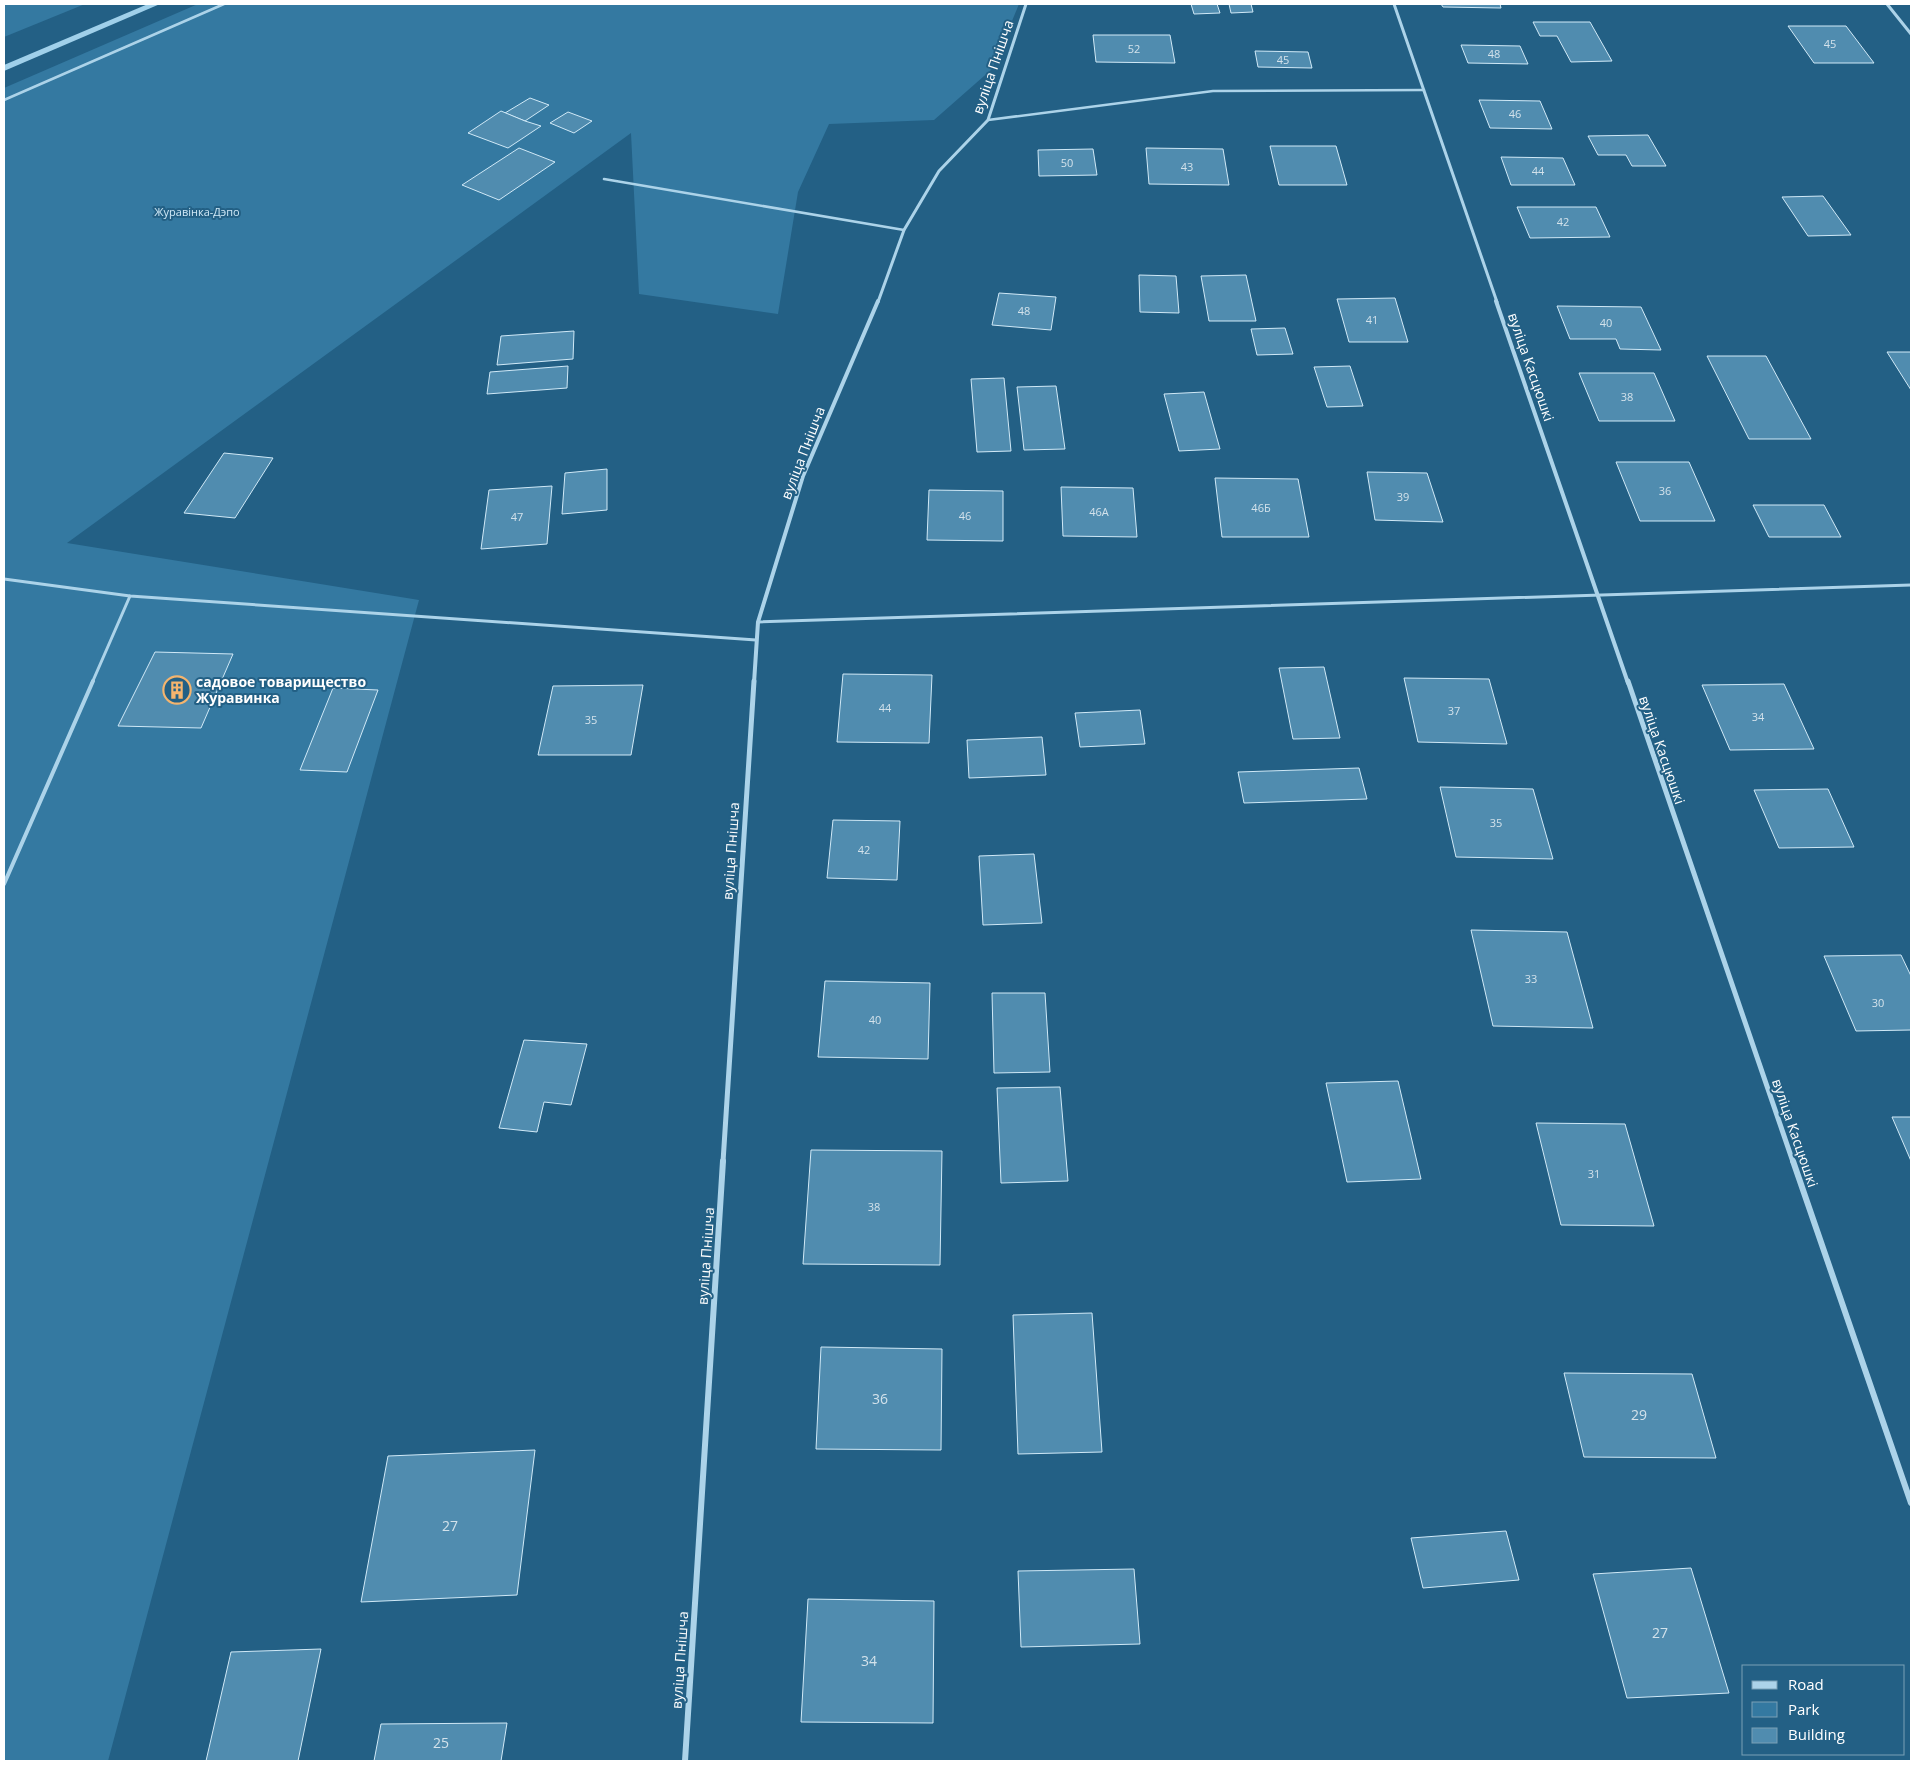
<svg xmlns="http://www.w3.org/2000/svg" width="1915" height="1765" font-family="'Open Sans',sans-serif">
	<style>
		.green { fill: #3479a1 }
		.lines { fill: none; stroke-linecap: round; stroke-linejoin: round }
		.stream { fill: #a0d0ea; fill-rule: evenodd }
		.building { fill: #508caf; stroke: #d0e9f7 }
		.lane-far2 { stroke: #acd3e9; stroke-width: 2.5 }
		.lane-far1 { stroke: #acd3e9; stroke-width: 3 }
		.lane { stroke: #acd3e9; stroke-width: 4 }
		.street-far3 { stroke: #acd3e9; stroke-width: 3 }
		.street-far2 { stroke: #acd3e9; stroke-width: 4 }
		.street-far1 { stroke: #acd3e9; stroke-width: 5 }
		.street { stroke: #acd3e9; stroke-width: 6 }
		.labels { text-anchor: middle; stroke-width: 4; stroke-linejoin: round; paint-order: stroke }
		.number-label { font-size: 11px; fill: #d3e2eb }
		.far-park-label { font-size: 11px; fill: #d0e9f7; stroke: #236085 }
		.street-label { font-size: 14px; fill: #fff; stroke: #236085 }
		.poi-label { font-size: 14px; font-weight: bold; fill: #fff; stroke: #236085; text-anchor: start }
		.near-number-label { font-size: 14px; fill: #d3e2eb }
	</style>
	<rect width="100%" height="100%" fill="#236085"/>
	<g class="green">
		<path d="M4,4H85L4,37Z"/>
		<path d="M198,4H1019L992,69L934,120L829,124L798,192L778,314L639,294L631,133L67,543L419,600L108,1761H4V88Z"/>
	</g>
	<g class="lines">
		<path class="stream" d="M148,4H160L4,71V65Z"/>
	</g>
	<g class="building">
		<path d="M1191,4H1217L1220,13L1194,14Z"/>
		<path d="M1229,4H1251L1253,12L1231,13Z"/>
		<path d="M1441,4H1500L1501,8L1443,7Z"/>
		<path d="M1533,22H1590L1612,61L1571,62L1557,36H1540Z"/>
		<path d="M1788,26H1846L1874,63H1814Z"/>
		<path d="M1093,35H1170L1175,63L1096,62Z"/>
		<path d="M1461,45L1520,46L1528,64L1468,63Z"/>
		<path d="M1255,51L1308,52L1312,68L1258,67Z"/>
		<path d="M530,98L549,105L525,121L505,113Z"/>
		<path d="M1479,100L1540,101L1552,129L1490,128Z"/>
		<path d="M501,111L525,121L541,126L508,148L468,133Z"/>
		<path d="M568,112L592,121L574,133L550,123Z"/>
		<path d="M1648,135L1666,166H1632L1626,155H1598L1588,136Z"/>
		<path d="M1270,146H1336L1347,185H1279Z"/>
		<path d="M519,148L555,162L499,200L462,185Z"/>
		<path d="M1146,148L1223,149L1229,185L1149,184Z"/>
		<path d="M1093,149L1097,175L1039,176L1038,150Z"/>
		<path d="M1501,157L1563,158L1575,185H1511Z"/>
		<path d="M1823,196L1851,235L1808,236L1782,197Z"/>
		<path d="M1517,207H1596L1610,237L1530,238Z"/>
		<path d="M1139,275L1176,276L1179,313L1140,312Z"/>
		<path d="M1246,275L1256,321H1209L1201,276Z"/>
		<path d="M999,293L1056,297L1051,330L992,325Z"/>
		<path d="M1395,298L1408,342H1349L1337,299Z"/>
		<path d="M1557,306L1641,307L1661,350L1620,349L1616,339H1570Z"/>
		<path d="M1285,328L1293,354L1257,355L1251,329Z"/>
		<path d="M574,331L573,359L497,365L501,336Z"/>
		<path d="M1887,352H1911V390Z"/>
		<path d="M1707,356H1766L1811,439H1749Z"/>
		<path d="M568,366L567,388L487,394L490,372Z"/>
		<path d="M1350,366L1363,406L1327,407L1314,367Z"/>
		<path d="M1579,373H1654L1675,421H1599Z"/>
		<path d="M1004,378L1011,451L977,452L971,379Z"/>
		<path d="M1056,386L1065,449L1024,450L1017,387Z"/>
		<path d="M1204,392L1220,449L1179,451L1164,394Z"/>
		<path d="M224,453L273,458L235,518L184,513Z"/>
		<path d="M1616,462H1689L1715,521H1640Z"/>
		<path d="M607,469V510L562,514L565,473Z"/>
		<path d="M1367,472L1427,473L1443,522L1375,520Z"/>
		<path d="M1215,478L1298,479L1309,537H1222Z"/>
		<path d="M552,486L547,544L481,549L489,490Z"/>
		<path d="M1061,487L1133,488L1137,537L1063,536Z"/>
		<path d="M929,490L1003,491V541L927,540Z"/>
		<path d="M1753,505H1824L1841,537H1769Z"/>
		<path d="M155,652L233,654L201,728L118,726Z"/>
		<path d="M1324,667L1340,738L1293,739L1279,668Z"/>
		<path d="M843,674L932,675L929,743L837,742Z"/>
		<path d="M1404,678L1489,679L1507,744L1418,742Z"/>
		<path d="M1784,684L1814,749L1730,750L1702,685Z"/>
		<path d="M643,685L631,755H538L553,686Z"/>
		<path d="M333,688L378,690L347,772L300,770Z"/>
		<path d="M1140,710L1145,744L1080,747L1075,713Z"/>
		<path d="M1042,737L1046,775L969,778L967,740Z"/>
		<path d="M1359,768L1367,799L1244,803L1238,772Z"/>
		<path d="M1440,787L1533,789L1553,859L1456,857Z"/>
		<path d="M1828,789L1854,847L1779,848L1754,790Z"/>
		<path d="M833,820L900,821L897,880L827,878Z"/>
		<path d="M1034,854L1042,923L983,925L979,856Z"/>
		<path d="M1471,930L1567,932L1593,1028L1493,1026Z"/>
		<path d="M1901,955L1911,976V1030L1856,1031L1824,956Z"/>
		<path d="M825,981L930,983L928,1059L818,1057Z"/>
		<path d="M992,993H1045L1050,1072L994,1073Z"/>
		<path d="M524,1040L587,1044L571,1105L544,1102L537,1132L499,1128Z"/>
		<path d="M1398,1081L1421,1179L1347,1182L1326,1083Z"/>
		<path d="M1060,1087L1068,1181L1001,1183L997,1088Z"/>
		<path d="M1892,1117H1911V1161Z"/>
		<path d="M1536,1123L1625,1124L1654,1226L1561,1225Z"/>
		<path d="M811,1150L942,1151L940,1265L803,1264Z"/>
		<path d="M1092,1313L1102,1452L1018,1454L1013,1315Z"/>
		<path d="M821,1347L942,1349L941,1450L816,1449Z"/>
		<path d="M1564,1373L1692,1374L1716,1458L1584,1457Z"/>
		<path d="M535,1450L517,1595L361,1602L388,1456Z"/>
		<path d="M1506,1531L1519,1580L1423,1588L1411,1538Z"/>
		<path d="M1691,1568L1729,1693L1627,1698L1593,1574Z"/>
		<path d="M1134,1569L1140,1644L1021,1647L1018,1571Z"/>
		<path d="M808,1599L934,1601L933,1723L801,1722Z"/>
		<path d="M321,1649L298,1761H206L231,1652Z"/>
		<path d="M507,1723L501,1761H374L381,1724Z"/>
	</g>
	<g class="lines">
		<g class="lane-far2">
			<path d="M4,100L224,4"/>
			<path d="M988,120L1213,91L1424,90"/>
			<path d="M604,179L904,230"/>
		</g>
		<g class="lane-far1">
			<path d="M4,579L130,596L756,640"/>
			<path d="M758,622L1911,585"/>
			<path d="M92,683L130,596"/>
		</g>
		<path class="lane" d="M4,884L93,681"/>
		<g class="street-far3">
			<path d="M1394,4L1497,302"/>
			<path d="M1887,4L1911,34"/>
			<path d="M878,302L904,230L939,171L988,120L1026,4"/>
		</g>
		<g class="street-far2">
			<path d="M1496,301L1628,683"/>
			<path d="M754,683L758,622L803,476L878,301"/>
		</g>
		<g class="street-far1">
			<path d="M1628,681L1793,1162"/>
			<path d="M723,1162L754,681"/>
		</g>
		<g class="street">
			<path d="M1793,1161L1911,1503"/>
			<path d="M685,1761L723,1161"/>
		</g>
	</g>
	<defs>
		<g id="building-ring" transform="scale(1.4375)"><circle r="9.5" fill="#236085" stroke="#f4b46e" stroke-width="1.5"/><path d="M-4-6H4V6H1V3H-1V6H-4ZM-2.5-4.3h1.7v1.8h-1.7ZM.8-4.3h1.7v1.8H.8ZM-2.5-1h1.7V.8h-1.7ZM.8-1h1.7V.8H.8Z" fill="#f4b46e"/></g>
	</defs>
	<g fill-rule="evenodd">
		<use href="#building-ring" x="177" y="690"/>
	</g>
	<g class="labels">
		<g class="number-label">
			<text x="1830" y="48">45</text>
			<text x="1134" y="53">52</text>
			<text x="1494" y="58">48</text>
			<text x="1283" y="64">45</text>
			<text x="1515" y="118">46</text>
			<text x="1067" y="167">50</text>
			<text x="1187" y="171">43</text>
			<text x="1538" y="175">44</text>
			<text x="1563" y="226">42</text>
			<text x="1024" y="315">48</text>
			<text x="1372" y="324">41</text>
			<text x="1606" y="327">40</text>
			<text x="1627" y="401">38</text>
			<text x="1665" y="495">36</text>
			<text x="1403" y="501">39</text>
			<text x="1261" y="512">46Б</text>
			<text x="1099" y="516">46А</text>
			<text x="965" y="520">46</text>
			<text x="517" y="521">47</text>
			<text x="885" y="712">44</text>
			<text x="1454" y="715">37</text>
			<text x="1758" y="721">34</text>
			<text x="591" y="724">35</text>
			<text x="1496" y="827">35</text>
			<text x="864" y="854">42</text>
			<text x="1531" y="983">33</text>
			<text x="1878" y="1007">30</text>
			<text x="875" y="1024">40</text>
			<text x="1594" y="1178">31</text>
			<text x="874" y="1211">38</text>
		</g>
		<g class="far-park-label">
			<text x="197" y="216">Журавінка-Дэпо</text>
		</g>
		<g class="street-label">
			<text transform="translate(993 67) rotate(-71)" y="5">вуліца Пнішча</text>
			<text transform="translate(1531 367) rotate(71)" y="5">вуліца Касцюшкі</text>
			<text transform="translate(803 453) rotate(-69)" y="5">вуліца Пнішча</text>
			<text transform="translate(1662 750) rotate(71)" y="5">вуліца Касцюшкі</text>
			<text transform="translate(731 851) rotate(-86)" y="5">вуліца Пнішча</text>
			<text transform="translate(1795 1133) rotate(71)" y="5">вуліца Касцюшкі</text>
			<text transform="translate(706 1256) rotate(-86)" y="5">вуліца Пнішча</text>
			<text transform="translate(680 1660) rotate(-86)" y="5">вуліца Пнішча</text>
		</g>
		<g class="poi-label">
			<text x="196" y="687">садовое товарищество<tspan x="196" dy="16">Журавинка</tspan></text>
		</g>
		<g class="near-number-label">
			<text x="880" y="1404">36</text>
			<text x="1639" y="1420">29</text>
			<text x="450" y="1531">27</text>
			<text x="1660" y="1638">27</text>
			<text x="869" y="1666">34</text>
			<text x="441" y="1748">25</text>
		</g>
	</g>
	<rect width="1915" height="1765" fill="none" stroke="#ffffff" stroke-width="10"/>
	<rect x="1742" y="1665" width="162" height="90" fill="#236085" stroke="#7ba0b6"/>
	<rect x="1752" y="1681" width="25" height="8" fill="#acd3e9" stroke="#7ba0b6"/>
	<text x="1788" y="1690" font-size="15" fill="#ffffff">Road</text>
	<rect x="1752" y="1702" width="25" height="15" fill="#3479a1" stroke="#7ba0b6"/>
	<text x="1788" y="1715" font-size="15" fill="#ffffff">Park</text>
	<rect x="1752" y="1728" width="25" height="15" fill="#508caf" stroke="#7ba0b6"/>
	<text x="1788" y="1740" font-size="15" fill="#ffffff">Building</text>
</svg>
